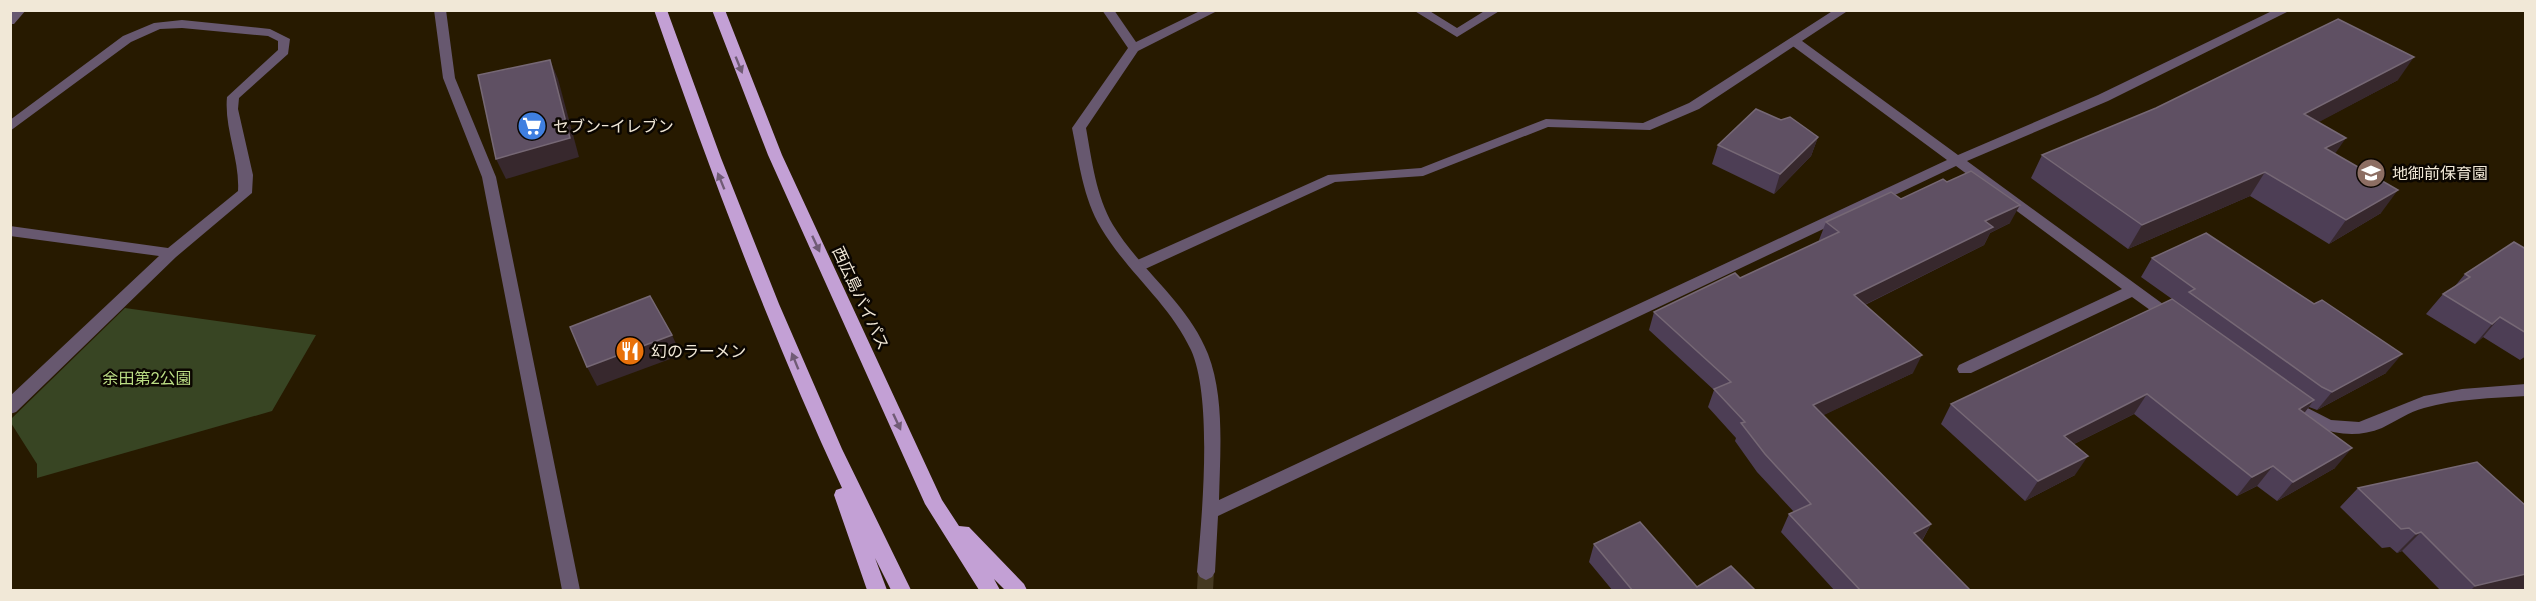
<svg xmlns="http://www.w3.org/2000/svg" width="2536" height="601" font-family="Poppins,'Noto Sans JP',sans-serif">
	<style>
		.green { fill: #384523 }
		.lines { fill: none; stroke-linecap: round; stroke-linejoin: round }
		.minor-tunnel { stroke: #453920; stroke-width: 16; stroke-dasharray: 16 8; stroke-linecap: butt }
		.service { fill: #67586f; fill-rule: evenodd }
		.minor { fill: #67586f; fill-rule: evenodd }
		.trunk { fill: #c3a0d5; fill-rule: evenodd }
		.wall { fill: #4d3e55 }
		.shaded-wall { fill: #37282d }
		.building { fill: #5f5063; stroke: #766875; stroke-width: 1.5 }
		.oneway { fill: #705b75 }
		.labels { text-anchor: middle; stroke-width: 5; stroke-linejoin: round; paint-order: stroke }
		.poi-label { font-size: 16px; fill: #f1e8d7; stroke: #0b0600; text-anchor: start }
		.street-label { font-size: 16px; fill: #f1e8d7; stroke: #0b0600 }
		.park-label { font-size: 16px; fill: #bbdd84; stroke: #0b0600 }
	</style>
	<rect width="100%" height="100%" fill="#271a00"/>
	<path class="green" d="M125,308L316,335L272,411L37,478V464L11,423V419Z"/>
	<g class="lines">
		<path class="minor-tunnel" d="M1205,590L1206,572"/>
		<path class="service" d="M1834,10H1849L1699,109L1650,130L1548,127L1423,176L1335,182L1143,270H1133L1131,266L1133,262L1328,175L1421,168L1546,119L1643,123L1689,103Z"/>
		<g class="minor">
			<path d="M13,10H26L14,24H10V13Z"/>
			<path d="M434,10H446L455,78L496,177L580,590H562L482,177L443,78Z"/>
			<path d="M1102,10H1114L1136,42L1202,10H1219L1138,51L1086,128C1092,161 1096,196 1113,225C1141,271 1188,303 1208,354C1225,398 1220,453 1219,500L1947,160L1790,44V38H1798L1958,155L2098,95L2274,10H2291L2108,101L1967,161L2178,315L2181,319L2178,323H2168L2132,297L1971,373H1959L1957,369L1959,365L2122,289L1956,166L1218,516L1215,572L1212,577L1206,580L1200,577L1197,572C1202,516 1213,399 1191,350C1169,303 1127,272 1101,228C1083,198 1079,162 1072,128L1128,48Z"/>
			<path d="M1413,10H1428L1457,28L1486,10H1501L1457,37Z"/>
			<path d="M182,20L270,29L290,39L288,54L239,98L238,109L253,175L252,193L176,257L16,412L10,414V396L159,256L10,236V226L168,248L238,191C240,159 224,129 227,97L278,50V41L268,36L182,28L160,29L131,42L10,131V120L123,36L154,23Z"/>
			<path d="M2526,384V396C2492,398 2456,399 2424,408C2409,412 2396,421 2382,428C2348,442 2315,430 2286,410L2284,406L2286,402L2292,400L2331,420L2359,422L2424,396L2462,389Z"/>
		</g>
		<g class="trunk">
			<path d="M654,10H667L721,158L779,304L842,449L911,590H891L875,558L887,590H867L834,495L836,490L842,488C770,332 710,172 654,10Z"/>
			<path d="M712,10H725L782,155L942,500L959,526L969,527L1024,584L1027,590H1005L994,579L1000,590H979L925,504L768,155Z"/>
		</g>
	</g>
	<g class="wall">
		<path d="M2398,80L2318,122L2335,154L2381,213L2329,244L2250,196L2128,249L2031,178L2042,155L2156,108Z"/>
		<path d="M1818,137L1811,156L1774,194L1712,164L1718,145Z"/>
		<path d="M1901,199L2010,223L1990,233L1984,245L1865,305L1913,373L1823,415L1931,524L1922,541L1971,591H1835L1781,532L1789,514L1794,512L1757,472L1735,441L1736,438L1708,407L1714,390L1649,330L1654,312L1740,278L1820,241L1819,240L1826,222Z"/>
		<path d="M2526,249V356L2520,360L2483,337L2475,344L2426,314L2443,294L2455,286L2465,274Z"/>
		<path d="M2152,258L2386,373L2317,410L2309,407L2304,413L2335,468L2277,501L2257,486L2237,496L2134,414L2074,444L2075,475L2025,501L1941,424L1951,404L2172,299L2141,277Z"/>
		<path d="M2358,488L2526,589L2517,591H2441L2402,551L2397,553L2390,547L2382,548L2340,507Z"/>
		<path d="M1594,544L1697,587L1756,591H1613L1589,562Z"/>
	</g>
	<g class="shaded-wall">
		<path d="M2414,57L2398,80L2289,138L2304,114Z"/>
		<path d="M550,60L558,79L579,157L506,179L496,159Z"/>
		<path d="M1818,137L1811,156L1774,194L1780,174Z"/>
		<path d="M2346,138L2330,161L2325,148Z"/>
		<path d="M2265,172L2250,196L2128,249L2142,225Z"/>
		<path d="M2398,190L2381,213L2329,244L2346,220Z"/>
		<path d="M2020,205L2010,223L1990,233L1984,245L1846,314L1854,295L1985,221Z"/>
		<path d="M2500,317L2483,337L2475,344L2492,324Z"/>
		<path d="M672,335L681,355L597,386L587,367Z"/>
		<path d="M2402,354L2386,373L2317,410L2332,392Z"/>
		<path d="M1922,355L1913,373L1805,424L1813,405Z"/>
		<path d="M2147,394L2134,414L2052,455L2064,436Z"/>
		<path d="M2314,400L2299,420V409Z"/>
		<path d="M2352,448L2335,468L2277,501L2293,482Z"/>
		<path d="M2088,456L2075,475L2025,501L2038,481Z"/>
		<path d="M2273,466L2257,486L2237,496L2252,477Z"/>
		<path d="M1931,524L1921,542L1914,533Z"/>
		<path d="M2421,532L2402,551L2397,553L2416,534Z"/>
		<path d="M2526,574V589L2517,591H2470L2475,586Z"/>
	</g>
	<g class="building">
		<path d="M2338,19L2414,57L2304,114L2346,138L2325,148L2398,190L2346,220L2265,172L2142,225L2042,155L2156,108Z"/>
		<path d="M550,60L570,138L496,159L478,75Z"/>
		<path d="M1756,109L1781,120L1790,117L1818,137L1780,174L1718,145Z"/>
		<path d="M1971,171L2020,205L1985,221L1993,227L1854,295L1922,355L1813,405L1931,524L1914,533L1971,591H1861L1789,514L1811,504L1765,454L1741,423L1745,422L1714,389L1731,382L1654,312L1735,273L1740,278L1839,232L1826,222L1891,192L1901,199L1943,179L1947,182Z"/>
		<path d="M2206,233L2314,304L2322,300L2402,354L2332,392L2322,387L2189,292L2195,289L2152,258Z"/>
		<path d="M2514,242L2526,249V333L2500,317L2492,324L2443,294L2470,277L2465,274Z"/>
		<path d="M650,296L672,335L587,367L570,327Z"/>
		<path d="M2172,299L2314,400L2299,409L2352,448L2293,482L2273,466L2252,477L2147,394L2064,436L2088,456L2038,481L1951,404Z"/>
		<path d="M2477,462L2526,506V574L2475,586L2421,532L2416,534L2409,528L2401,529L2358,488Z"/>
		<path d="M1640,522L1697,587L1731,566L1756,591H1633L1594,544Z"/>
	</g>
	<defs><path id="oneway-solid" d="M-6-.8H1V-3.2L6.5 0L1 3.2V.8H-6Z" transform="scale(1.5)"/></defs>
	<g class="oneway">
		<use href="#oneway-solid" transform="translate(739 65) rotate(68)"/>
		<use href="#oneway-solid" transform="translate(721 181) rotate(-112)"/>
		<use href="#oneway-solid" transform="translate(816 244) rotate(65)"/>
		<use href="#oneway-solid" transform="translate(795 361) rotate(-112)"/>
		<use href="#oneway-solid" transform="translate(897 422) rotate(65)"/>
	</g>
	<defs>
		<g id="supermarket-disc" transform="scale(1.5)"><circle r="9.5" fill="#3f7fe0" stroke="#0b0600"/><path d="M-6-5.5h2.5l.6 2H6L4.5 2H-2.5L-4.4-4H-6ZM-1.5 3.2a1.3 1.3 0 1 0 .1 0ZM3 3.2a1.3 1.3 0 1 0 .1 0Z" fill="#fff"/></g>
		<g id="school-disc" transform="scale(1.5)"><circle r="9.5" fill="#8d6e63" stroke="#0b0600"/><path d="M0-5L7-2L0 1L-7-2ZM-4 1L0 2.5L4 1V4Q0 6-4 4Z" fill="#fff"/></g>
		<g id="restaurant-disc" transform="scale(1.5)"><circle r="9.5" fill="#e8710a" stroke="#0b0600"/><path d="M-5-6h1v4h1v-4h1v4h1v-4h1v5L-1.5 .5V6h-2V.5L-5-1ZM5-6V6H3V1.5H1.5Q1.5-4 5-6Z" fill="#fff"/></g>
	</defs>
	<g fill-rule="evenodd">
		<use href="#supermarket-disc" x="532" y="126"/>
		<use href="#school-disc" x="2371" y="173"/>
		<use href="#restaurant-disc" x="630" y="351"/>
	</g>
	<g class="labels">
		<g class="poi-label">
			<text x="553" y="132">セブン-イレブン</text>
			<text x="2392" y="179">地御前保育園</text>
			<text x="651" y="357">幻のラーメン</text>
		</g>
		<g class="street-label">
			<text transform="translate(861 298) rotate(65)" y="6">西広島バイパス</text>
		</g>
		<g class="park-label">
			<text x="147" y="384">余田第2公園</text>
		</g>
	</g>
	<rect width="2536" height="601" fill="none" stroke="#f1e8d7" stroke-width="24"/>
</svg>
